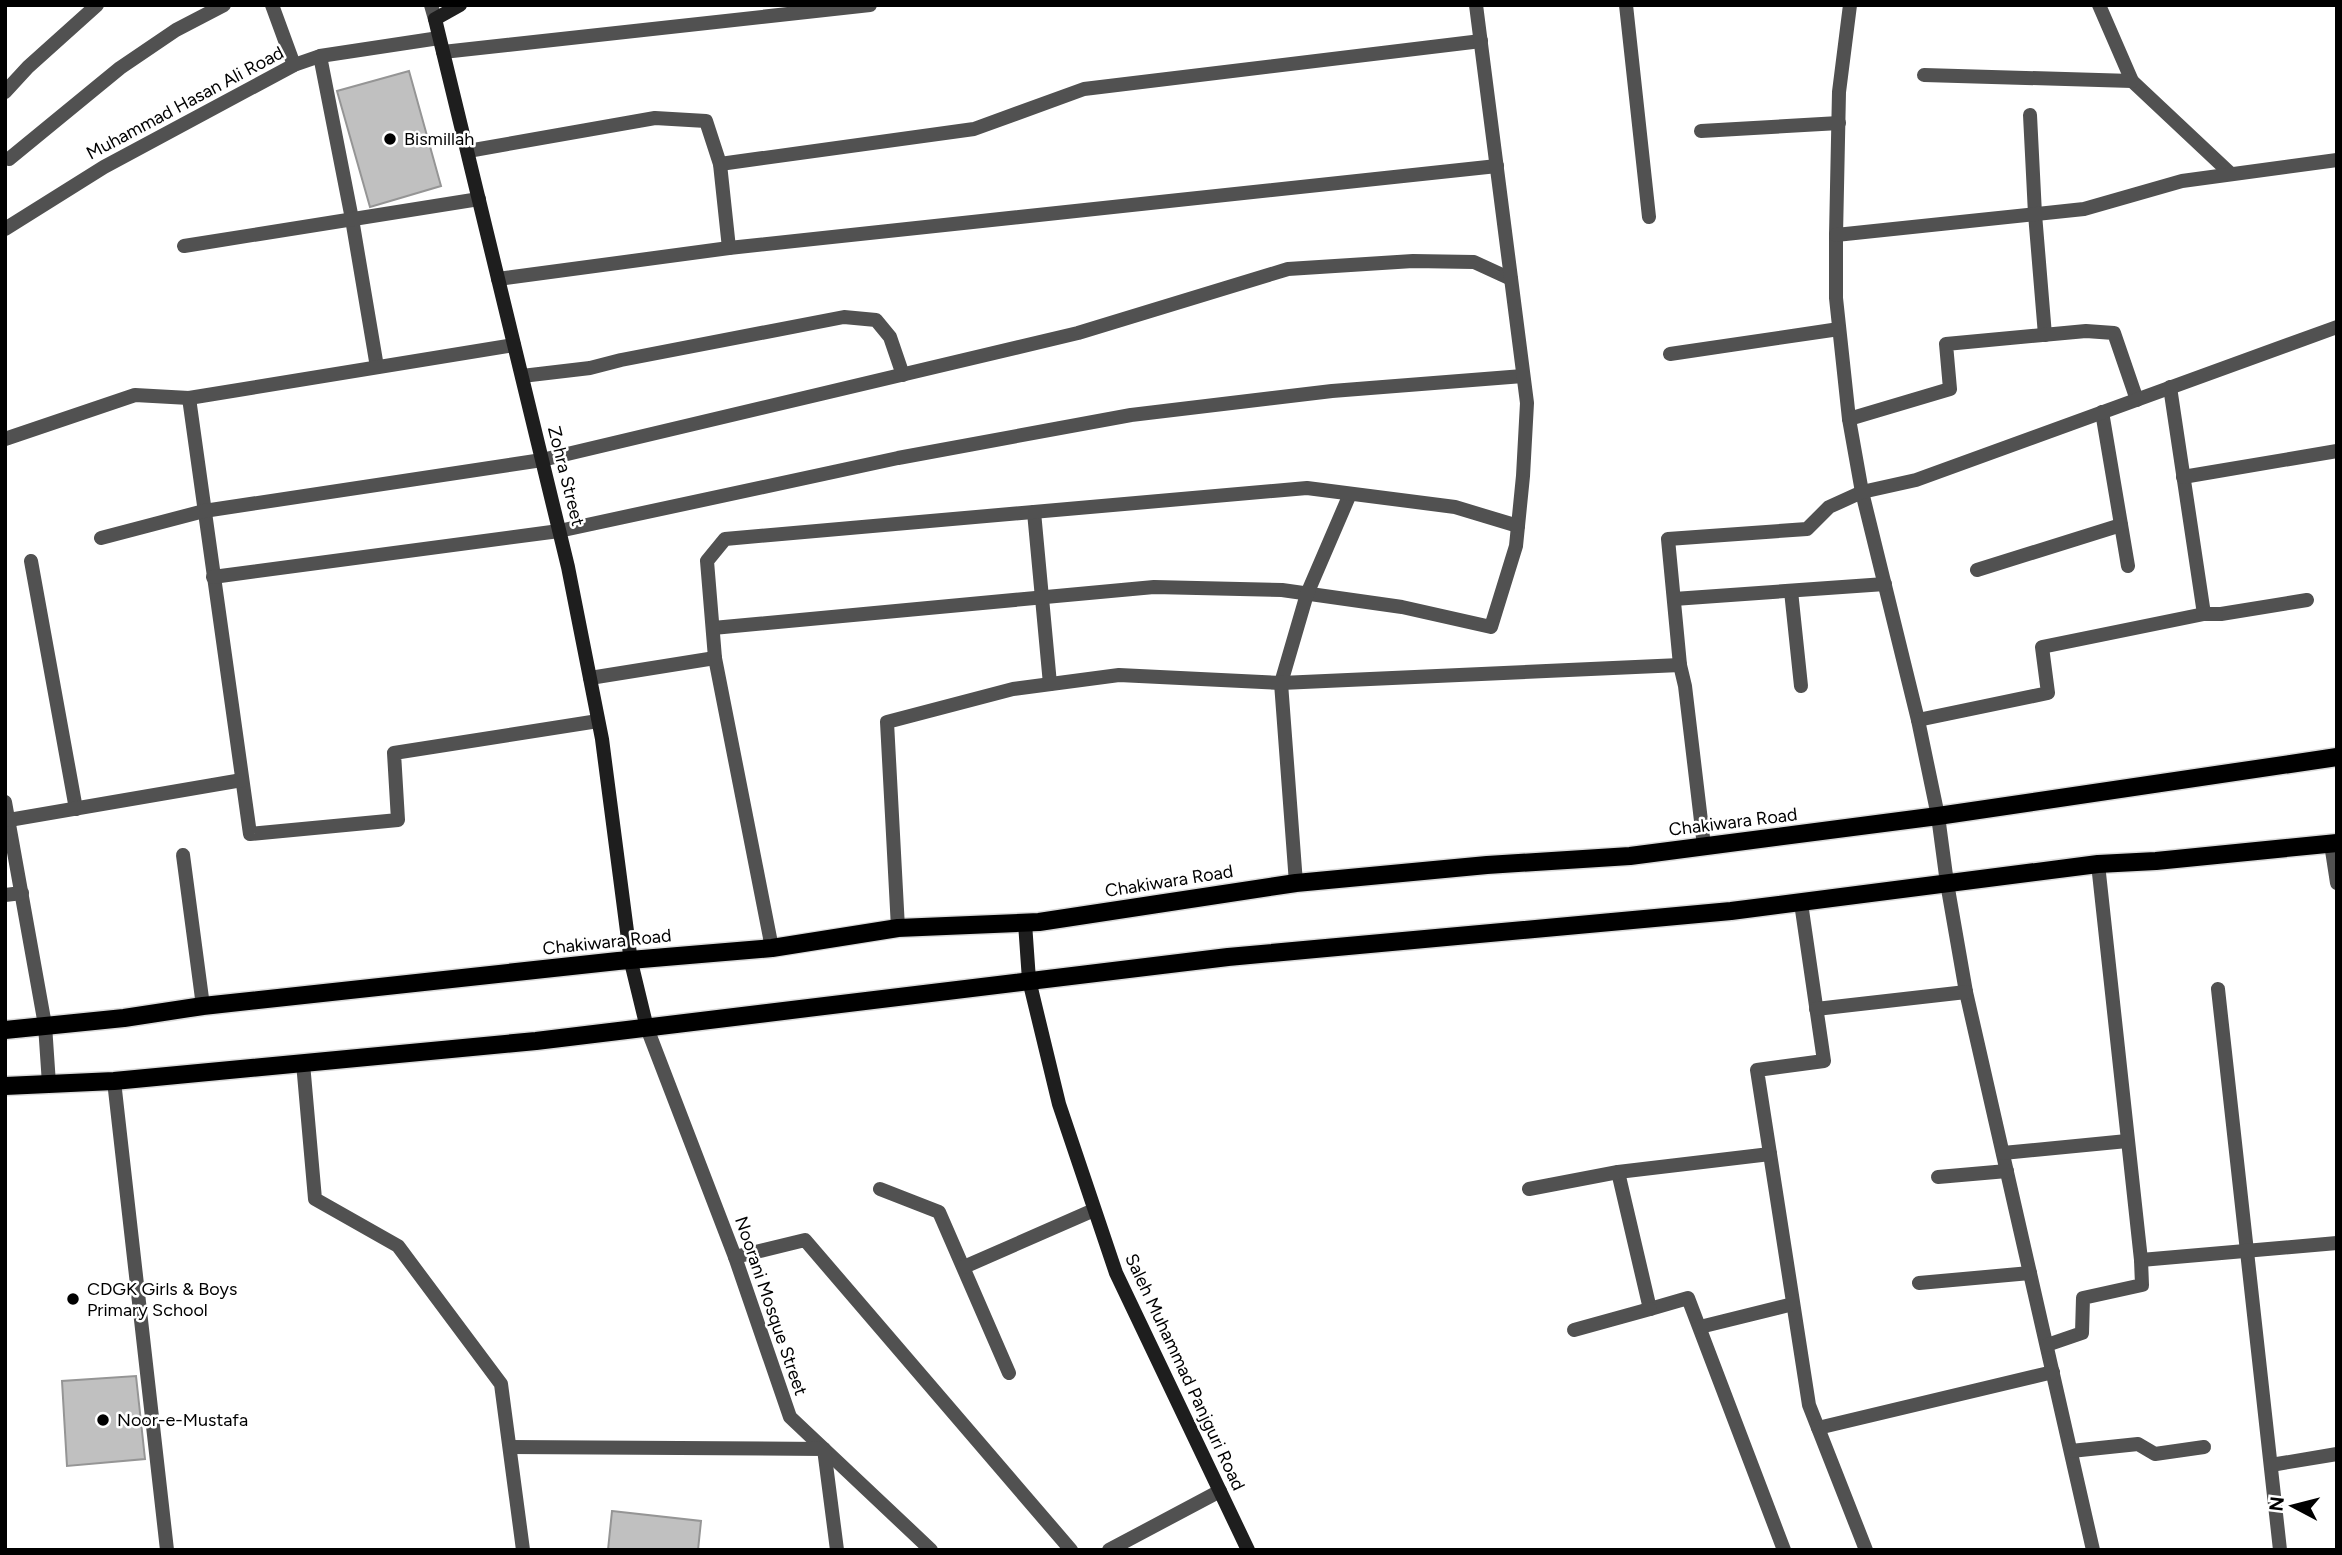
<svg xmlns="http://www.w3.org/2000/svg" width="2342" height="1555" font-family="Figtree,sans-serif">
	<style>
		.building { fill: #c0c0c0; stroke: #959595; stroke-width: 2 }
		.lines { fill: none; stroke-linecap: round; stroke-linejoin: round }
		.primary-casing { stroke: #dbdbdb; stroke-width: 21 }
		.street { stroke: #515151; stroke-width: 14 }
		.secondary { stroke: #1e1e1e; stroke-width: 14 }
		.primary { stroke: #000; stroke-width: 18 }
		.poi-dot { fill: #000; stroke: #fff; stroke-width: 2.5 }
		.labels { text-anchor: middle; stroke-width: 5; stroke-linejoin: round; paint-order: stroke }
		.street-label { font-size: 18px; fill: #000; stroke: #fff }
		.poi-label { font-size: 18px; fill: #000; stroke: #fff; text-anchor: start }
	</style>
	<rect width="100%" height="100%" fill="#fff"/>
	<g class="building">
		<path d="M409,71L441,186L370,207L337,91Z"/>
		<path d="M136,1376L145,1459L67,1466L62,1381Z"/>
		<path d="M612,1511L701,1521L698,1550H608Z"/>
	</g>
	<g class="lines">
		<g class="primary-casing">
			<g id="primary">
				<path d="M5,1030L124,1018L203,1006L618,961L772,948L898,928L1039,922L1296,883L1487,865L1630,856L1938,816L2337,757"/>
				<path d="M5,1086L114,1081L536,1041L1228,957L1731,911L2098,864L2156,861L2337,843"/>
			</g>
		</g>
		<g class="street">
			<path d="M272,5L294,65"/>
			<path d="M431,5L435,19"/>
			<path d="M1626,5L1649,217"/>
			<path d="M1850,5L1839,92L1836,235V298L1849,419L1862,492L1918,720L1938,816L1947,883L1966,992L2093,1550"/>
			<path d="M2099,5L2132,81L2231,174"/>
			<path d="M443,52L870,5"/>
			<path d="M320,56L352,219L377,367"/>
			<path d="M1924,75L2132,81"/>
			<path d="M5,92L28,67L97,5"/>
			<path d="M2030,115L2035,214L2045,335"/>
			<path d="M1701,131L1839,123"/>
			<path d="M468,151L655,118L706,121L720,164L729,248"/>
			<path d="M9,159L120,68L176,30L224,5"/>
			<path d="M720,164L974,129L1084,89L1481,41"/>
			<path d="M5,229L104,167L294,65L320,56L439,38"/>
			<path d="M1836,235L2084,209L2182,181L2337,160"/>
			<path d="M184,246L479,199"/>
			<path d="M498,279L729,248L1497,166"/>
			<path d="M1670,354L1839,329"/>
			<path d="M522,376L590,368L621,360L844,317L876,320L890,337L903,375"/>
			<path d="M2170,387L2204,614"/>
			<path d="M189,398L250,834L398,820L394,753L598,721"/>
			<path d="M2102,412L2128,566"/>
			<path d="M1849,419L1950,389L1946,344L2086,331L2114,333L2137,400"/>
			<path d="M5,439L135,395L189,398L514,345"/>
			<path d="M2183,477L2337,451"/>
			<path d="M1034,512L1050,684"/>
			<path d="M101,538L204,511L542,460L1078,333L1288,269L1413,261L1474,262L1511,279"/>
			<path d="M31,561L76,809"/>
			<path d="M1977,570L2121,525"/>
			<path d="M213,577L559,531L898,458L1131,415L1332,391L1523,376"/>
			<path d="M1791,591L1801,686"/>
			<path d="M1674,599L1885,584"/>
			<path d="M713,628L1154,587L1282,590L1402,607L1491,627L1516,546L1523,476L1527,403L1476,5"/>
			<path d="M590,678L715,658"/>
			<path d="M1918,720L2048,693L2042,647L2204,614H2221L2307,600"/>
			<path d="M5,802L45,1025L49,1084"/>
			<path d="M9,820L242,780"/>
			<path d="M2331,844L2337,883"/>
			<path d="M1704,846L1685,686L1680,665L1668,539L1807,529L1829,507L1862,492L1916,480L2337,327"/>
			<path d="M183,855L203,1006"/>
			<path d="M1296,883L1281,683L1307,594L1350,494"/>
			<path d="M5,895L22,893"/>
			<path d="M1801,903L1824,1061L1757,1070L1809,1405L1866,1550"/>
			<path d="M898,928L887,722L1013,689L1119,675L1281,683L1680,665"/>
			<path d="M772,948L715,658L707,561L725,539L1307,488L1455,507L1518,526"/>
			<path d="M2218,989L2280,1550"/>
			<path d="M1816,1009L1966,992"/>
			<path d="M647,1028L735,1257L790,1417L931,1550"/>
			<path d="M303,1063L315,1199L398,1246L501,1384L523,1550"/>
			<path d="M114,1081L167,1550"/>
			<path d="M2003,1153L2127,1141"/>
			<path d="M1618,1172L1650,1309L1688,1298L1784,1550"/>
			<path d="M1938,1177L2007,1171"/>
			<path d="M880,1189L939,1212L1009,1373"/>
			<path d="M1529,1189L1618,1172L1770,1154"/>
			<path d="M735,1257L805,1240L1071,1550"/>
			<path d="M2141,1260L2337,1243"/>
			<path d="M964,1267L1094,1210"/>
			<path d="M1919,1283L2030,1273"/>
			<path d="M1700,1327L1793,1304"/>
			<path d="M1574,1330L1650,1309"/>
			<path d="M2047,1345L2082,1333L2083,1298L2142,1285L2141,1260L2098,864"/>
			<path d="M1818,1428L2053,1372"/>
			<path d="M510,1447L824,1449L837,1550"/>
			<path d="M2071,1451L2138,1444L2155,1454L2204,1447"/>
			<path d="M2271,1465L2337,1454"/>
			<path d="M1109,1550L1220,1491"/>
		</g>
		<g class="secondary">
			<path d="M460,5L435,19L568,567L602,739L631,962L647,1028"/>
			<path d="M1025,923L1029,980L1059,1104L1116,1273L1248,1550"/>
		</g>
		<use href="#primary" class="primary"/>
	</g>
	<g class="poi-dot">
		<circle cx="390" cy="139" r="7"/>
		<circle cx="73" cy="1299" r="7"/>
		<circle cx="103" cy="1420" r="7"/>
	</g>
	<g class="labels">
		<g class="street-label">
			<text transform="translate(185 103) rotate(-28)" y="6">Muhammad Hasan Ali Road</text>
			<text transform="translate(566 476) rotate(76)" y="6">Zohra Street</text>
			<text transform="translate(1733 822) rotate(-7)" y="6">Chakiwara Road</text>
			<text transform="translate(1169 881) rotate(-9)" y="6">Chakiwara Road</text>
			<text transform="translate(607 942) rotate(-6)" y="6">Chakiwara Road</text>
			<text transform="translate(771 1306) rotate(71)" y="6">Noorani Mosque Street</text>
			<text transform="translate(1185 1372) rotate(65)" y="6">Saleh Muhammad Panjguri Road</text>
		</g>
		<g class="poi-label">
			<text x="404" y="145">Bismillah</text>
			<text x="87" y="1295">CDGK Girls &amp; Boys<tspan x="87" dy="21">Primary School</tspan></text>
			<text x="117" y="1426">Noor-e-Mustafa</text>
		</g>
	</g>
	<rect width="2342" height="1555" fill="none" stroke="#000000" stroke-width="14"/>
	<g transform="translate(2293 1506) rotate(277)" stroke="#ffffff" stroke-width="5" paint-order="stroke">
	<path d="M0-5L12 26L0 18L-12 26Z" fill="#000000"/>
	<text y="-10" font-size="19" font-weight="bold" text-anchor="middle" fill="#000000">N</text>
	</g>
</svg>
